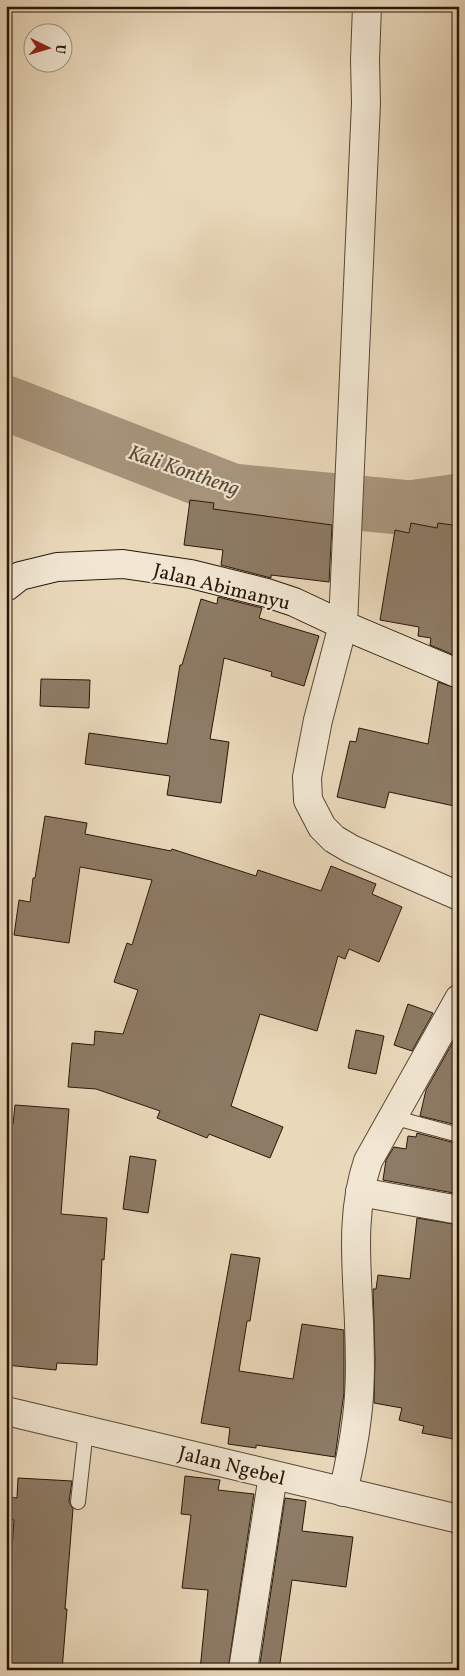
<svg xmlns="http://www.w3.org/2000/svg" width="465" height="1676" font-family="Vollkorn,serif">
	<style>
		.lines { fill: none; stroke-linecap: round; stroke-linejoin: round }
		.river { stroke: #a8967d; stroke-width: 55 }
		.building { fill: #8d7b65; stroke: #291708 }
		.lane-casing { stroke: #594734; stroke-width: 16 }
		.street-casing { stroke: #594734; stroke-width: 30 }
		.secondary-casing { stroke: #291708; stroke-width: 30 }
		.lane { stroke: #f1e6d2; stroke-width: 14 }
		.street { stroke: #f1e6d2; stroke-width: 28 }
		.secondary { stroke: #f1e6d2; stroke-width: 28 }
		.labels { text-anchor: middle; stroke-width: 4.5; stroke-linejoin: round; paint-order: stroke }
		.street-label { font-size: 20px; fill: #291708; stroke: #f1e6d2 }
		.water-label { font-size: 21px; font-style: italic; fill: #5c4a37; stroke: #f1e6d2 }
	</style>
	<rect width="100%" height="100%" fill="#e9d8ba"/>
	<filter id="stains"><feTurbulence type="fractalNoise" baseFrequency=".004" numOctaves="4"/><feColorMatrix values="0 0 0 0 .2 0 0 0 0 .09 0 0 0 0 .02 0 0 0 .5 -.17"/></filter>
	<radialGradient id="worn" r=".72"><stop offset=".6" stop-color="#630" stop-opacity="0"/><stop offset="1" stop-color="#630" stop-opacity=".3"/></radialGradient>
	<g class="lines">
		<path class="river" d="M6,403L232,491L410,508L459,501"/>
	</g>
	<g class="building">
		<path d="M190,500L214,503L213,509L332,525L329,582L271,575V578L221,565L223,550L184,545Z"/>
		<path d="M411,523L437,528L438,523L459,526V657L430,645L431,638L418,636L419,627L380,620L395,530L409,533Z"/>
		<path d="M218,597L262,608L259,618L319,636L304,686L271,676L272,672L224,658L210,739L229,742L221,803L167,795L170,776L85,764L89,733L167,744L180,665H182L201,599L217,604Z"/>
		<path d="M41,679L90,680L89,708L40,706Z"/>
		<path d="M438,682L459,689V807L389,792L385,808L337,797L350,741L356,742L359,728L428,744Z"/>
		<path d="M45,816L87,823L85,834L171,851L172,849L256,876L258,870L321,891L331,866L376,884L372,894L402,907L379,962L349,949L345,959L338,956L317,1031L260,1014L231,1106L283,1127L270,1158L209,1134L207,1138L157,1118L160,1111L96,1089L68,1087L72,1043L94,1045L95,1031L123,1034L138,990L114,982L127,943L132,945L152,880L80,867L69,943L14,935L19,900L30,902L33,878H35Z"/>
		<path d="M408,1004L433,1013L412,1051L394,1045Z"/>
		<path d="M356,1030L384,1036L376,1074L348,1068Z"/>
		<path d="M459,1031V1099L453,1124L420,1116L426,1090Z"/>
		<path d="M15,1105L69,1109L61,1214L107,1218L104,1260L102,1259L97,1365L57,1363L56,1370L6,1365V1123L13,1124Z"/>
		<path d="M417,1133L459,1144V1194L383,1180L386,1160L394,1147L406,1149L408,1136L416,1137Z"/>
		<path d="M130,1156L156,1160L148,1213L123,1209Z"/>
		<path d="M417,1218L459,1225V1301L456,1325H459V1440L422,1433L424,1426L399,1420L402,1408L374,1403L375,1358L373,1289H376L378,1275L410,1279Z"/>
		<path d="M231,1254L260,1258L250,1321H247L239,1371L293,1379L302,1324L344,1330V1393L335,1457L256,1445V1448L228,1444L230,1428L201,1423Z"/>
		<path d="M185,1476L220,1480L218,1490L254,1494L228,1670H200L208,1590L182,1588L191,1515L181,1514Z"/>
		<path d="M18,1478L72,1481L69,1502L73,1509L65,1609H67L62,1670L6,1665V1632L14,1520L6,1519V1497L17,1498Z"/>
		<path d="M285,1498L306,1501L302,1531L353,1537L346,1587L292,1580L279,1670H259Z"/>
	</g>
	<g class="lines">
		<g class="lane-casing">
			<g id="lane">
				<path d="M392,1117L459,1135"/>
				<path d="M78,1502L86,1430"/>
			</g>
		</g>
		<g class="street-casing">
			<g id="street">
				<path d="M367,6L365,60L366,103L343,625L318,720L307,777L308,800L322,827L334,839L351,849L459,896"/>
				<path d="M360,1192L459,1210"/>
				<path d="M6,1411L459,1519"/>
				<path d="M343,1492C349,1467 354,1443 357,1417C361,1386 360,1354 359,1323C357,1268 350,1214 368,1161L459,999"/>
				<path d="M243,1670L273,1475"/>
			</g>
		</g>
		<g class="secondary-casing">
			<path id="secondary" d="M6,587L20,576L57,567L123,564L191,574L267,593L294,602L343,625L459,674"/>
		</g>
		<use href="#lane" class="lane"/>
		<use href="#street" class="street"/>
		<use href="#secondary" class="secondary"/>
	</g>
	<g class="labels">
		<g class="street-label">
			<text transform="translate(222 586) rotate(14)" y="7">Jalan Abimanyu</text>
			<text transform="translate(232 1465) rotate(14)" y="7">Jalan Ngebel</text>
		</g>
		<g class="water-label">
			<text transform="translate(184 470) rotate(19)" y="7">Kali Kontheng</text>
		</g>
	</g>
	<rect width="465" height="1676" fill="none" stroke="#e9d8ba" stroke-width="25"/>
	<rect x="8" y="8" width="450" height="1661" fill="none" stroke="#291708" stroke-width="2.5"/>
	<rect x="12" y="12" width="440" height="1651" fill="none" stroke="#291708"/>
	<g transform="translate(48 48) rotate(95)"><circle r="24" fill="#f1e6d2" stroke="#a19381"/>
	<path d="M0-4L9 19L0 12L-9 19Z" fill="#8f2418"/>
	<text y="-8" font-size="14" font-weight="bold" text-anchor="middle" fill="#291708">U</text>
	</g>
	<rect width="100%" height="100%" filter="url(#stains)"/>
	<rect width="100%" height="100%" fill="url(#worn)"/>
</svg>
